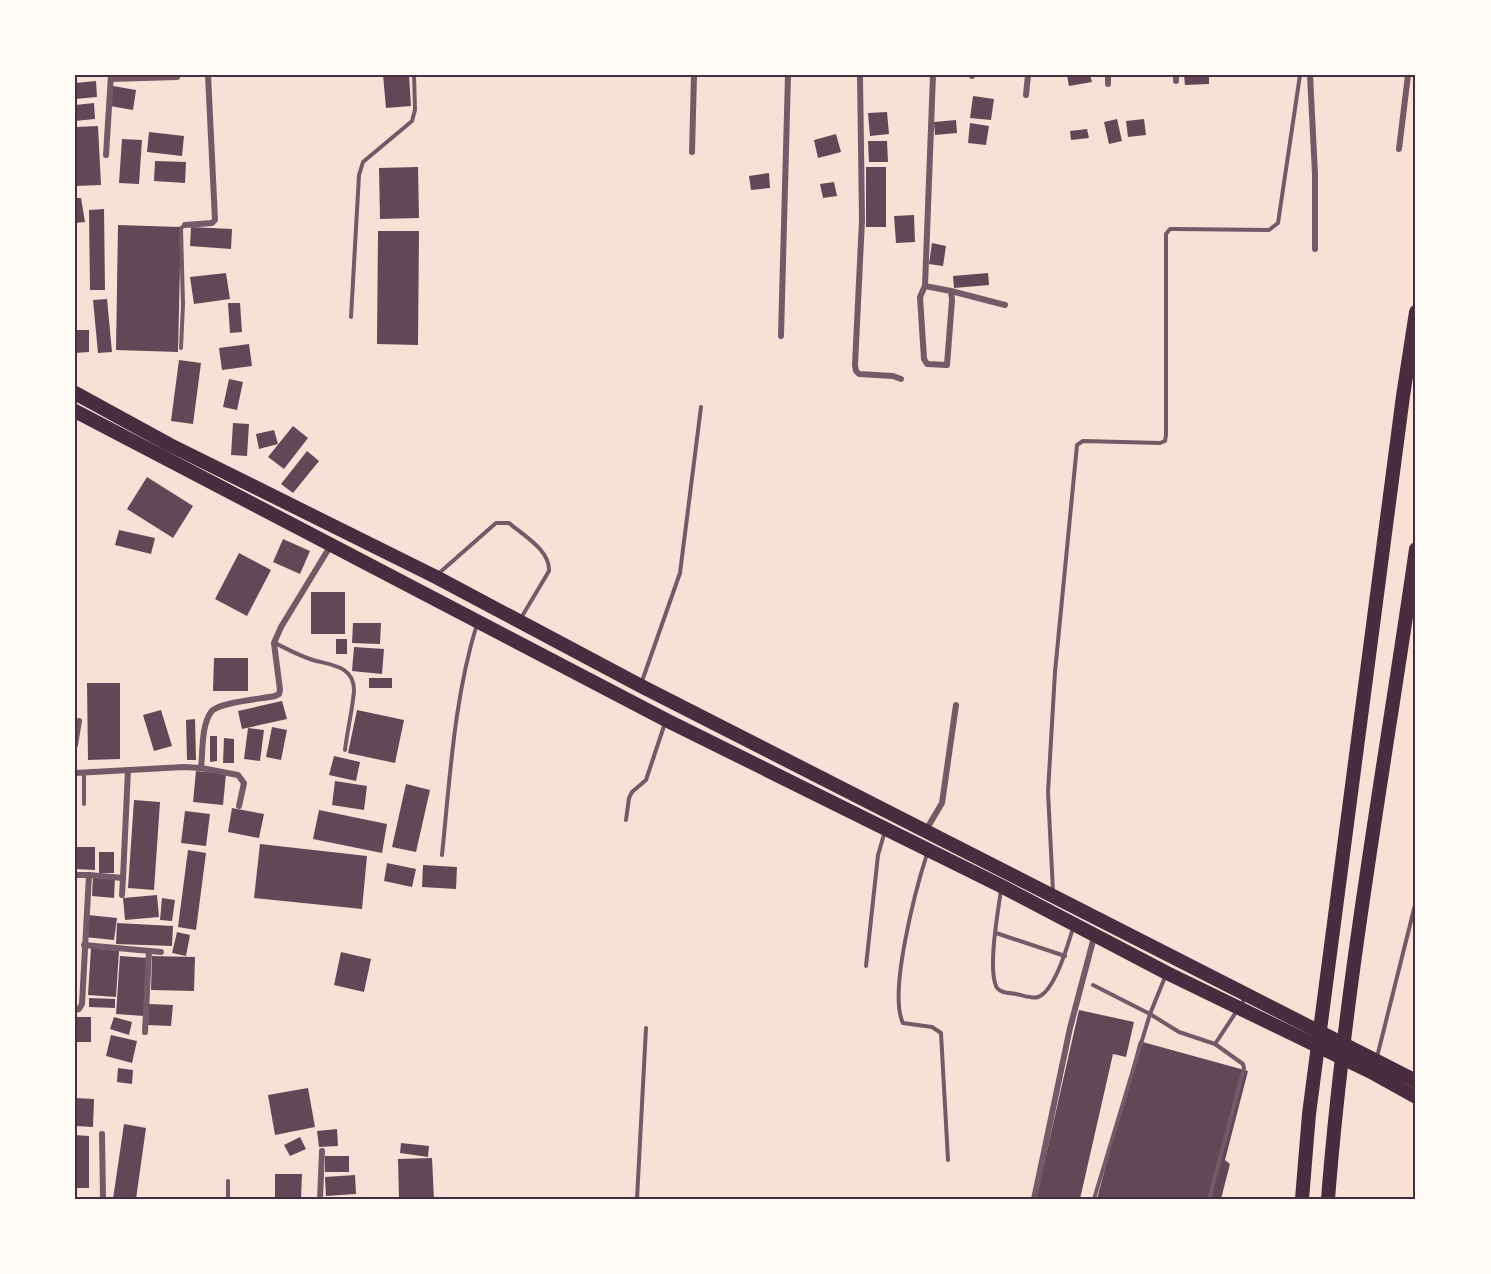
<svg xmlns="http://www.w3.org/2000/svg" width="1491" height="1274" font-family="Raleway,sans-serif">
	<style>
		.building { fill: #644757 }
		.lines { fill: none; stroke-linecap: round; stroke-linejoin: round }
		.service { stroke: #755966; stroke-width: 4 }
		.minor { stroke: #755966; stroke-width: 6 }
		.trunk { stroke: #4a2c40; stroke-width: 14 }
		.motorway { stroke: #4a2c40; stroke-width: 14 }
		.neatline { fill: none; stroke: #4a2c40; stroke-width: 2 }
	</style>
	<rect width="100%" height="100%" fill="#f7e1d7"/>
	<g class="building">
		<path d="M383,75H409L411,106L386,108Z"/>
		<path d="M1067,75H1090L1092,82L1069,86Z"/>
		<path d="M1184,75H1209V84L1185,85Z"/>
		<path d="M96,81L97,97L75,99V83Z"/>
		<path d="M113,86L136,90L133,110L110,106Z"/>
		<path d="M973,96L994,99L991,120L970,118Z"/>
		<path d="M94,103L95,119L75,121V105Z"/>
		<path d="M887,112L889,134L870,136L868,113Z"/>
		<path d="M1117,119L1122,141L1109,144L1104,122Z"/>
		<path d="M1144,119L1146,135L1128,137L1126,121Z"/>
		<path d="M956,120L957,133L935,135L934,122Z"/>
		<path d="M970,123L989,126L986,145L968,143Z"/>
		<path d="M98,126L101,185L75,186V127Z"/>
		<path d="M1087,129L1089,138L1071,140L1070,131Z"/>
		<path d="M149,132L184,136L182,156L147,152Z"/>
		<path d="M836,134L841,152L818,158L814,140Z"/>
		<path d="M122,139L142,140L139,184L119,183Z"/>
		<path d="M868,141H887L888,162H869Z"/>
		<path d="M155,161L186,162L185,183L154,181Z"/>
		<path d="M418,167L419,218L380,219L379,168Z"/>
		<rect x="866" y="167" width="20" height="60"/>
		<path d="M769,173L770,188L751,190L749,176Z"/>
		<path d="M834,182L837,196L823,198L820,184Z"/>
		<path d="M75,198H81L85,222L75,223Z"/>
		<path d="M104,209L105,290H90L89,210Z"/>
		<path d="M914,215L915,242L896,243L894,216Z"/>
		<path d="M118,225L181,227L178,352L116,350Z"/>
		<path d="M191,227L232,229L231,249L190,246Z"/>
		<path d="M378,231H419L418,345L377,344Z"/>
		<path d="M932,243L946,246L943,266L929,264Z"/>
		<path d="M226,273L230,299L194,304L190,277Z"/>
		<path d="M988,273L989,285L954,288L953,276Z"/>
		<path d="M107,299L112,352L98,353L93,300Z"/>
		<path d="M228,303H240L242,332L230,333Z"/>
		<path d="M75,330H89V352L75,353Z"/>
		<path d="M249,344L252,366L222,370L219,348Z"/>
		<path d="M179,360L201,363L193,424L171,421Z"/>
		<path d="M229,379L243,382L237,410L223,407Z"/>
		<path d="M233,423L249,424L247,456L231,455Z"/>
		<path d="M293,426L308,438L284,469L268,457Z"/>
		<path d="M274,430L278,444L259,449L256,434Z"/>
		<path d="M307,451L319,461L293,493L281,484Z"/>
		<path d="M147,477L193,506L173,538L127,509Z"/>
		<path d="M119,530L155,538L151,554L115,545Z"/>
		<path d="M283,539L310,551L300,574L273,562Z"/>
		<path d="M239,553L271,570L247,616L215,599Z"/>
		<rect x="311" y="592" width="34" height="42"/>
		<path d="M353,623H381L380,644L352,643Z"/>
		<rect x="336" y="639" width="11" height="15"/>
		<path d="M354,647L384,649L382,674L352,671Z"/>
		<path d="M214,658H248V691H213Z"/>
		<rect x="369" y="678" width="23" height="10"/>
		<path d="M87,683H120V759L88,760Z"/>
		<path d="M282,701L287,719L242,729L238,711Z"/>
		<path d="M161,710L172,746L154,751L143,715Z"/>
		<path d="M357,710L404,720L395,763L348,753Z"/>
		<path d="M195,719L196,760H187L186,720Z"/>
		<path d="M272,727L287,730L281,760L266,757Z"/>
		<path d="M248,728L264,730L260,761L244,759Z"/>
		<path d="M210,736H217V761L210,762Z"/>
		<path d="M224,738L234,739V763H223Z"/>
		<path d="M334,756L360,762L356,781L329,775Z"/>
		<path d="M196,771L226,774L223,805L193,802Z"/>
		<path d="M335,781L367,786L364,810L332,805Z"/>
		<path d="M406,784L430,790L416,852L392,847Z"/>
		<path d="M134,800L160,802L154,890L128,888Z"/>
		<path d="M232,808L264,814L259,838L228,832Z"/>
		<path d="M319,810L387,824L382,853L313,839Z"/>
		<path d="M185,811L210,814L206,846L181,843Z"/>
		<path d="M260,844L367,856L362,909L254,898Z"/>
		<path d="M75,847H95V870L75,869Z"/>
		<path d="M188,850L206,853L196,930L178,927Z"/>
		<rect x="99" y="852" width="15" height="21"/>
		<path d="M387,863L416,869L412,887L384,881Z"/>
		<path d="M423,865L457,867L456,889L422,887Z"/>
		<path d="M93,877L115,878L114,898L92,896Z"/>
		<path d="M157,895L159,917L125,920L123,898Z"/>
		<path d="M162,898L175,900L172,921L160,920Z"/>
		<path d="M88,915L117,918L114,940L85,937Z"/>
		<path d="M117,923L173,926L172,946L116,944Z"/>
		<path d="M177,932L190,935L186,956L172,953Z"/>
		<path d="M91,948L119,951L116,997L88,995Z"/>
		<path d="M341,952L371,959L364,992L334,985Z"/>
		<path d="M120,956L148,958L144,1016L116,1014Z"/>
		<path d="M152,956L195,957L194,991L151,990Z"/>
		<path d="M89,998L115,999V1008L89,1007Z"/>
		<path d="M149,1004L173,1005L171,1026L148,1025Z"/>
		<path d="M1079,1010L1134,1022L1126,1057L1113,1054L1080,1199H1036Z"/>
		<rect x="75" y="1017" width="16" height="25"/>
		<path d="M114,1017L132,1022L129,1035L110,1029Z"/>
		<path d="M111,1035L137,1041L132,1063L106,1056Z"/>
		<path d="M1139,1041L1248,1071L1225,1160L1230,1164L1221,1199H1097Z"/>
		<path d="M118,1068L133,1070L132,1084L117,1082Z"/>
		<path d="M308,1088L315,1127L275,1135L268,1095Z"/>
		<path d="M75,1098L94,1099L93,1127L75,1126Z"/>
		<path d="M124,1124L146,1128L136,1199H113Z"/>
		<path d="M337,1129L338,1146L319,1147L317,1131Z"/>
		<path d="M75,1135L89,1136V1188H75Z"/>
		<path d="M300,1137L306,1149L290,1156L284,1145Z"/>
		<path d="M401,1143L429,1146L428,1157L400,1153Z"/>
		<rect x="325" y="1156" width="24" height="16"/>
		<path d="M432,1158L434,1199H399L398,1159Z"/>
		<path d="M275,1174H302L301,1199H275Z"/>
		<path d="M355,1175L356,1194L326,1196L325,1177Z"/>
	</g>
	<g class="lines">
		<g class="service">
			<path d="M351,317L359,175L363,162L412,121L415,110L414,75"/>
			<path d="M181,348L183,304L181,228L185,225"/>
			<path d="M438,574L496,523H509C524,536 550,550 549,571L521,618"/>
			<path d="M275,643C287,649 300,656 313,660C331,665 354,666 354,690C353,707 347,732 345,750"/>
			<path d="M641,684L680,573L701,407"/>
			<path d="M84,804V773"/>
			<path d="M626,820L629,798L632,792L646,780L665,723"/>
			<path d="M927,854C916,888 888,993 903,1023L932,1027L941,1033L948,1160"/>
			<path d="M442,855C450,778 454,698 477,624"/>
			<path d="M1001,890C998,911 988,967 996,986C999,993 1009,993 1016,994C1022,995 1032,999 1038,997C1055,991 1068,944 1073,928"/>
			<path d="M1053,891L1048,792L1055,672L1077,445L1083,441L1160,443L1165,441L1166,435V234L1170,229H1175L1269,230L1278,223L1300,75"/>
			<path d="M996,933L1065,956"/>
			<path d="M866,966L878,855L885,831"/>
			<path d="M1093,985L1150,1014L1179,1032L1215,1044L1243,1064L1244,1068L1209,1199"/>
			<path d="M1215,1044L1246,997"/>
			<path d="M1377,1057L1416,901"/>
			<path d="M228,1199V1181"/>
			<path d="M637,1199L646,1028"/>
			<path d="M1094,1199L1150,1014L1165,977"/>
		</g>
		<g class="minor">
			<path d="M860,75L862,220L855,365L856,371L859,374L893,376L901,379"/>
			<path d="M1310,75L1315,174V249"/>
			<path d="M972,76V75"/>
			<path d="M111,79L177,77"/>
			<path d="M1176,81V75"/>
			<path d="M1108,84V75"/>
			<path d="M1026,95L1028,75"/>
			<path d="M1399,149L1408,75"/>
			<path d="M692,152L694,75"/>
			<path d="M106,155L111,75"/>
			<path d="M185,225L212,223L215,220L208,75"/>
			<path d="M925,286L920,297L924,359L927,364L947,365L952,300L951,291L925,286L933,75"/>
			<path d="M951,291L1005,305"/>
			<path d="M781,336L788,75"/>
			<path d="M75,745L79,721"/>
			<path d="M201,768C203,752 201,726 211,712C218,702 261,699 275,696L279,694L280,690L274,643L281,627L331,545"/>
			<path d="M75,773L184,767L201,768L238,775L244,783L239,806"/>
			<path d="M926,830L942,803L956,705"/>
			<path d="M75,875H89L82,1004L79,1009L75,1010"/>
			<path d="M89,875L123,878L128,770"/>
			<path d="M122,895L123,878"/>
			<path d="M84,945L161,952"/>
			<path d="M145,1032L149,951"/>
			<path d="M102,1134L103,1199"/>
			<path d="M320,1199L322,1151"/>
			<path d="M1034,1199L1070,1028L1094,937"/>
		</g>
		<g class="trunk">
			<path d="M75,393L170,445L436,577L641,686L1416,1081"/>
			<path d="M75,411L666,720L1001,886L1167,973L1371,1072L1416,1097"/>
		</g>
		<g class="motorway">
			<path d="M1302,1199L1309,1114L1403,396L1416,312"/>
			<path d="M1328,1199C1345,981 1385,765 1416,549"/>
		</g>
	</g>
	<rect width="1491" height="1274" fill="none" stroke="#fffaf5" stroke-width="153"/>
	<rect x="76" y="76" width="1338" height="1122" class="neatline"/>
</svg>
